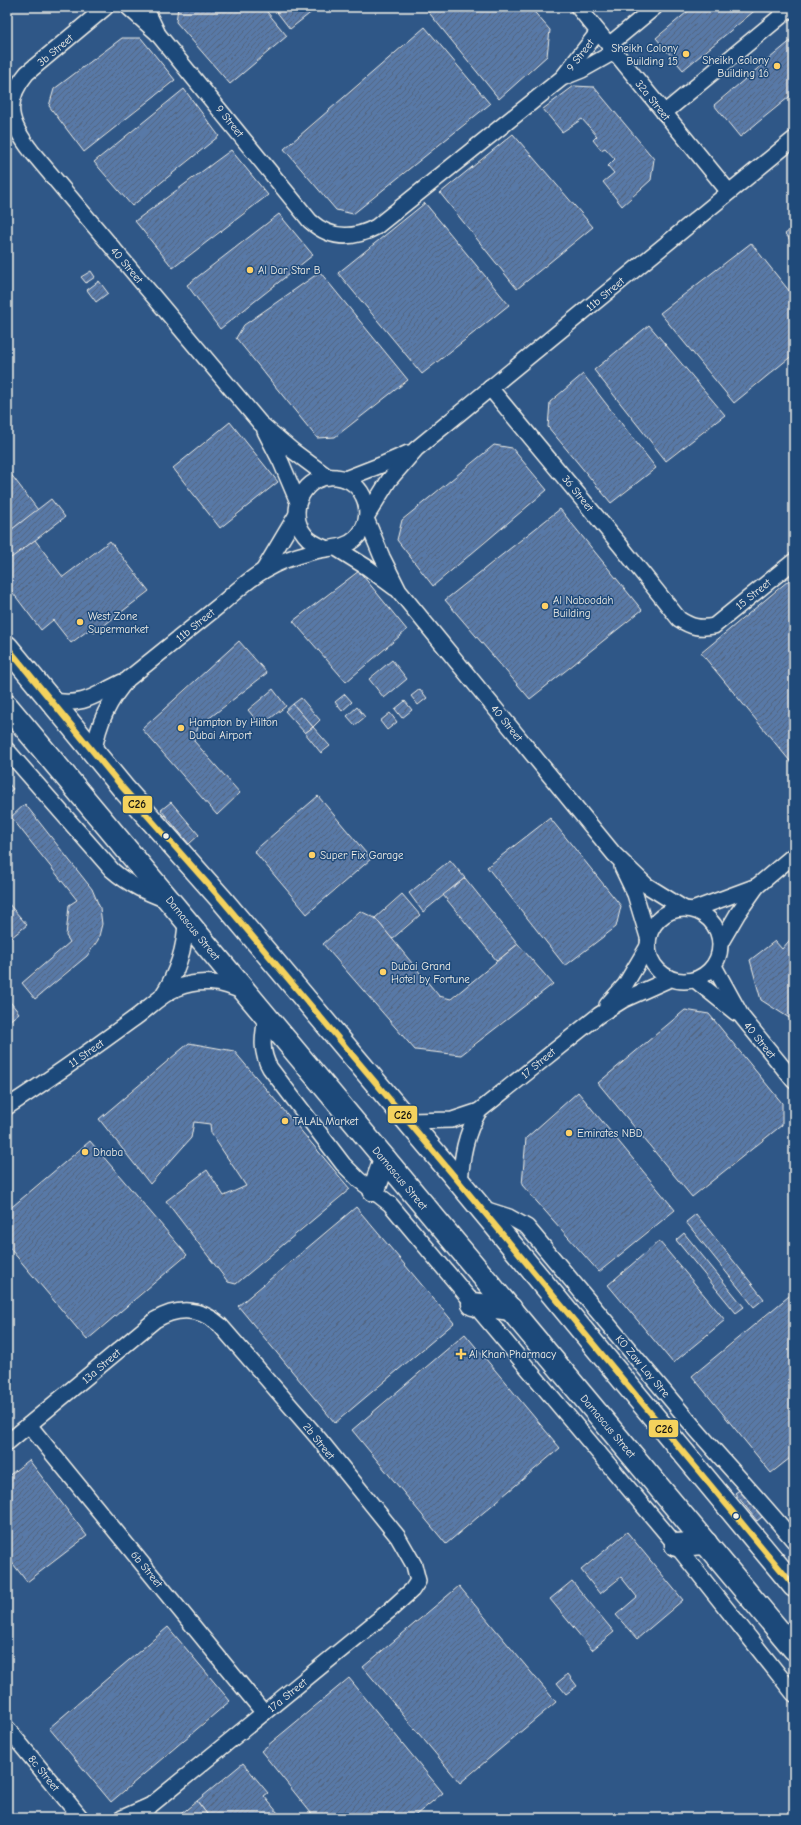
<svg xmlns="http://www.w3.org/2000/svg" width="801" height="1825" font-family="'Comic Neue',sans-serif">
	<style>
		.building { fill: url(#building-hatch); stroke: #f4f1e8 }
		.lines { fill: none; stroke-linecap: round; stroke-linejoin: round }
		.minor-casing { stroke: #f4f1e8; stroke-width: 18 }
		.primary-casing { stroke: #f4f1e8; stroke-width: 25 }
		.minor { stroke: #1f4a7a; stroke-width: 15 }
		.primary { stroke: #1f4a7a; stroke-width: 22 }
		.bus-1-casing { stroke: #1f4a7a; stroke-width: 9 }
		.bus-1 { stroke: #f4d25d; stroke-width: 6 }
		.poi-dot { fill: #ffd166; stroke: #1f4a7a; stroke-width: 1.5 }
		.bus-dot { fill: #f4f1e8; stroke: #1f4a7a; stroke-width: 1.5 }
		.labels { text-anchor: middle; stroke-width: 3; stroke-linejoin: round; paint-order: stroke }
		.poi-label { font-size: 11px; fill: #f4f1e8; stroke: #1f4a7a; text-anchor: start }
		.street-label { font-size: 11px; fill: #f4f1e8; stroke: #1f4a7a }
		.line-badge { stroke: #1f4a7a; stroke-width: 1.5 }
		.pale-badge-label { font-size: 11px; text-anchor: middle; font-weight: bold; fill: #111 }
	</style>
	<defs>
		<pattern id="building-hatch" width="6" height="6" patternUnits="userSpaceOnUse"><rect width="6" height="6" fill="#5979a7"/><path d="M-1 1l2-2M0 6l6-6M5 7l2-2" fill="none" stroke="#52637b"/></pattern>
	</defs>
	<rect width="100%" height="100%" fill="#2f5787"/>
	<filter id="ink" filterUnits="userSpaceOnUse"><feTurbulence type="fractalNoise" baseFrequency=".025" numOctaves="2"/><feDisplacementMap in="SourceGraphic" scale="8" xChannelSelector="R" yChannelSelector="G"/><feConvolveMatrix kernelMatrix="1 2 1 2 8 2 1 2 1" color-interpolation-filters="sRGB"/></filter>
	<g filter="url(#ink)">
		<g class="building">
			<path d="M178,7H263L287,36L230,84L176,22Z"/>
			<path d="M273,7H318L290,29Z"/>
			<path d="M428,7H530L550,30L547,56L499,99L426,9Z"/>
			<path d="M693,7H759L683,70L656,38Z"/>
			<path d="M425,27L490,104L353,214L336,210L284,149Z"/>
			<path d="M122,38H141L175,80L84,152L49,106L54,89Z"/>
			<path d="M794,38V93L740,137L714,105Z"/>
			<path d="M574,86L594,87L654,159L651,180L622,206L603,182L614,173L608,166L615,159L605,148L601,150L593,140L597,136L582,119L562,132L543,109Z"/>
			<path d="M184,89L219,136L132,206L94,162Z"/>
			<path d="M513,134L593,227L517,289L440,193Z"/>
			<path d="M231,150L268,195L173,268L135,221Z"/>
			<path d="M425,203L509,305L422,374L338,273Z"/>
			<path d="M279,214L313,255L220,329L187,285Z"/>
			<path d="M794,227V244L785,234Z"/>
			<path d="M751,243L794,297V354L734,403L660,313Z"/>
			<path d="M91,271L95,277L86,283L81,277Z"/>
			<path d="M320,272L408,380L335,437L317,438L236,338L244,325Z"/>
			<path d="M99,281L108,293L96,302L87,290Z"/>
			<path d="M649,325L725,415L666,461L594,370Z"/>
			<path d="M583,374L656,468L611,503L548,427L550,402Z"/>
			<path d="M230,422L278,482L220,528L173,468Z"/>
			<path d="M494,445L512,448L547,490L433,586L397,540L402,520Z"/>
			<path d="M7,469L38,510L7,533Z"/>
			<path d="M51,499L65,517L8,561L7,533Z"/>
			<path d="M560,509L642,610L530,699L445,600Z"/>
			<path d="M35,540L63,577L110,541L149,591L94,633L90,629L71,643L53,620L41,630L7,585V561Z"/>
			<path d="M359,571L407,630L346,682L293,621Z"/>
			<path d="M794,576V766L701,653Z"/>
			<path d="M239,641L267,673L198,727L194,741L240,793L217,815L142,729Z"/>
			<path d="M392,660L407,679L384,698L369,679Z"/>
			<path d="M273,689L286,706L261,726L248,710Z"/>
			<path d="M420,689L427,698L418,705L411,696Z"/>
			<path d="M345,694L352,702L342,711L335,702Z"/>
			<path d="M301,698L320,720L313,727L293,704Z"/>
			<path d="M405,701L412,710L402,718L395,709Z"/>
			<path d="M293,704L313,727L305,733L285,711Z"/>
			<path d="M357,707L365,717L355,725L347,716Z"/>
			<path d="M390,713L397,722L387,730L380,721Z"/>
			<path d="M313,727L330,746L321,753L305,733Z"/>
			<path d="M7,782L13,789L7,794Z"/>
			<path d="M318,796L371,859L307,914L254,851Z"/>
			<path d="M171,802L199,835L189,844L161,810Z"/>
			<path d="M25,804L92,889L100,908L102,924L98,940L87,956L35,999L22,983L70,942L66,936L69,905L77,900L11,817Z"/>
			<path d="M550,818L621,906L616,927L565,966L487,867Z"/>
			<path d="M450,860L465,878L423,912L409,893Z"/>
			<path d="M465,878L518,944L497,961L443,895Z"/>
			<path d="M402,894L420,915L392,939L375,918Z"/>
			<path d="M7,902L27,925L7,941Z"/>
			<path d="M360,911L375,918L439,996L451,999L518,944L553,984L461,1055L415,1050L323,944Z"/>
			<path d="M794,935V1021L761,1000L750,960L775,941L782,949Z"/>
			<path d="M7,998L19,1013L8,1022L7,1021Z"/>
			<path d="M685,1010L709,1014L782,1103V1125L692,1197L598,1083Z"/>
			<path d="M189,1043L234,1051L350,1189L236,1284L228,1282L166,1201L207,1170L224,1196L246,1186L211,1133L210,1124L194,1122L191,1138L150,1184L99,1119Z"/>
			<path d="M578,1092L675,1210L599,1272L522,1185L526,1138Z"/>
			<path d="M90,1141L187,1255L87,1340L7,1245V1211Z"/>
			<path d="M356,1207L454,1323L335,1423L238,1306Z"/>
			<path d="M696,1214L764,1299L754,1307L686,1222Z"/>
			<path d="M684,1233L744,1307L736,1313L676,1240Z"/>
			<path d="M659,1241L725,1320L673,1363L608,1285Z"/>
			<path d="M794,1292V1455L771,1473L692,1376Z"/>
			<path d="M465,1334L560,1448L446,1544L352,1430Z"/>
			<path d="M29,1460L87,1536L27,1582L7,1556V1477Z"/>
			<path d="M744,1487L766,1514L757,1521L735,1493Z"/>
			<path d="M627,1532L683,1600L637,1639L616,1615L637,1597L621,1577L600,1594L581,1570Z"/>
			<path d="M572,1581L614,1632L592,1650L550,1599Z"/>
			<path d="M459,1586L556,1702L460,1783L363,1667Z"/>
			<path d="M168,1627L230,1701L111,1802L49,1728Z"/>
			<path d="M568,1674L577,1686L566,1694L557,1683Z"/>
			<path d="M349,1678L443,1793L412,1818H315L261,1751Z"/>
			<path d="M243,1763L268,1793L264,1796L282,1818H210L197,1801Z"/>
			<path d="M197,1801L210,1818H176Z"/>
		</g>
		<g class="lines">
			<g class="minor-casing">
				<g id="minor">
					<path d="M106,7L27,73C2,103 10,124 32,152L260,423L293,451L328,477"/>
					<path d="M128,7L157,33L310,221C330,239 352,240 376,227L562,78L582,70L614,52"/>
					<path d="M145,7L157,32"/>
					<path d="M578,7L729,192"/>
					<path d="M609,45L655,7"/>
					<path d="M563,77L598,32"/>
					<path d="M664,113L792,7"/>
					<path d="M490,388L620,545L679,619C691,627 700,629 714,626L794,561"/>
					<path d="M265,431L281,462L298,502"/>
					<path d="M345,479L381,465L408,453"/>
					<path d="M368,514L389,480L416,449L794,139"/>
					<path d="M367,521L382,557L399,591L614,854L646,885L683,908"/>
					<path d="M336,548L368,568L395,588"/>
					<path d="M263,571L297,514"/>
					<path d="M52,701C86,706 94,695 122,682"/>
					<path d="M7,750L112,870C129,885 148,893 169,901"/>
					<path d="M94,751C98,723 109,700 128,679C159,654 190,629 220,605C234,593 248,580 263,571C278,562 295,556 311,552C326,547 344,550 356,538C377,518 366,480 336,477C305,473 285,511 305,535C310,542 318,545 325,548"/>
					<path d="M622,867L635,894L648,937"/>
					<circle cx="684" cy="945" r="36"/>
					<path d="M695,909L757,886"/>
					<path d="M721,942L738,913L757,886L794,855"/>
					<path d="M714,966L742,1017L794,1081"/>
					<path d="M695,980L736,1013"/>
					<path d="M162,996C178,972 185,949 186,921"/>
					<path d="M607,1005L625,985L648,946"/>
					<path d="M266,1017C263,1036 260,1051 270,1068L343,1164L359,1180L390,1204L676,1545L794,1694"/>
					<path d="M7,1107C50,1079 91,1050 132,1020C147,1010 160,995 177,988C199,979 223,981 244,993"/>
					<path d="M408,1121L452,1120L479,1111L599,1015L623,1000L670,979"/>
					<path d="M460,1183C462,1156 465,1135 479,1111"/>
					<path d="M481,1208L509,1217L527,1227C581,1291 634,1356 688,1420C723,1461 760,1500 794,1541"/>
					<path d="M29,1425L264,1713"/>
					<path d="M7,1443L155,1320C177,1307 200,1307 220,1325L319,1439L398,1537L414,1565L418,1581L412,1590L390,1610L151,1805L140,1818"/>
					<path d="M7,1728L81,1818"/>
					<path d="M122,1818L149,1806"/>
				</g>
			</g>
			<g class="primary-casing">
				<g id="primary">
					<path d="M7,647L123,788L222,900L460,1183L794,1586"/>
					<path d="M7,706L794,1649"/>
					<path d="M374,1190L385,1159"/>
					<path d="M473,1304L511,1309"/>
					<path d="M676,1545L706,1543"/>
				</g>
			</g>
			<use href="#minor" class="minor"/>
			<use href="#primary" class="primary"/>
			<g class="bus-1-casing">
				<path id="bus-1" d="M7,647L123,788L222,900L460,1183L794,1586"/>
			</g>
			<use href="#bus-1" class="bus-1"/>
		</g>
	</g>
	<g class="poi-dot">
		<circle cx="686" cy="54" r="4"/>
		<circle cx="777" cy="66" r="4"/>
		<circle cx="250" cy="270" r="4"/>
		<circle cx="545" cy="606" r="4"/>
		<circle cx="80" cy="622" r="4"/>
		<circle cx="181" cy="728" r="4"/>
		<circle cx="312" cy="855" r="4"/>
		<circle cx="383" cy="972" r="4"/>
		<circle cx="285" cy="1121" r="4"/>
		<circle cx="569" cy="1133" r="4"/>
		<circle cx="85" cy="1152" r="4"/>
		<path d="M459 1348h4v4h4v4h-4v4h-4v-4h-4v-4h4z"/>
	</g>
	<g class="bus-dot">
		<circle cx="166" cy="836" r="3.5"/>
		<circle cx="736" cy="1516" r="3.5"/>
	</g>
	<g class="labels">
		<g class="poi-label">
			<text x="678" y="52" text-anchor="end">Sheikh Colony<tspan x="678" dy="13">Building 15</tspan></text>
			<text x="769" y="64" text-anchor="end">Sheikh Colony<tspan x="769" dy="13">Building 16</tspan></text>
			<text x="258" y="274">Al Dar Star B</text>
			<text x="553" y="604">Al Naboodah<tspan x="553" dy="13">Building</tspan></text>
			<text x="88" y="620">West Zone<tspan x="88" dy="13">Supermarket</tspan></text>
			<text x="189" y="726">Hampton by Hilton<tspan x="189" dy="13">Dubai Airport</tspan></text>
			<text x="320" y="859">Super Fix Garage</text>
			<text x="391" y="970">Dubai Grand<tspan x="391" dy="13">Hotel by Fortune</tspan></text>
			<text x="293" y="1125">TALAL Market</text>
			<text x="577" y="1137">Emirates NBD</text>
			<text x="93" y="1156">Dhaba</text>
			<text x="469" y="1358">Al Khan Pharmacy</text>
		</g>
		<g class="street-label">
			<text transform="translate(55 50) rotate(-40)" y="4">3b Street</text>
			<text transform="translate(580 55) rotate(-52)" y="4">9 Street</text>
			<text transform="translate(653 100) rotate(51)" y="4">32a Street</text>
			<text transform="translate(230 121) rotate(51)" y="4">9 Street</text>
			<text transform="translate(127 265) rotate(50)" y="4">40 Street</text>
			<text transform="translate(605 294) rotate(-40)" y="4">11b Street</text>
			<text transform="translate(578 493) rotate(51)" y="4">36 Street</text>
			<text transform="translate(753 594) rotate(-39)" y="4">15 Street</text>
			<text transform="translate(195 625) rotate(-39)" y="4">11b Street</text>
			<text transform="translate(507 723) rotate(51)" y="4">40 Street</text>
			<text transform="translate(193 928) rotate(51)" y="4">Damascus Street</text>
			<text transform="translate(760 1040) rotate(51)" y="4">40 Street</text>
			<text transform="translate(86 1053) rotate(-35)" y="4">11 Street</text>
			<text transform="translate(538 1063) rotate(-40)" y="4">17 Street</text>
			<text transform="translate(400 1178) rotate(50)" y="4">Damascus Street</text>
			<text transform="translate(101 1366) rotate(-41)" y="4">13a Street</text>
			<text transform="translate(643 1366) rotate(50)" y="4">KO Zaw Lay Stre</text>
			<text transform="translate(608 1426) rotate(50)" y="4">Damascus Street</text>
			<text transform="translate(319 1441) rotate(51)" y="4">2b Street</text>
			<text transform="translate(147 1569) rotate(51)" y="4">6b Street</text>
			<text transform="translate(287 1695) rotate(-39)" y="4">17a Street</text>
			<text transform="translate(44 1773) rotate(51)" y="4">8c Street</text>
		</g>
	</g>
	<g class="line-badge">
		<rect x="122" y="795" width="31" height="19" rx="4" fill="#f4d25d"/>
		<rect x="387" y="1105" width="31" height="19" rx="4" fill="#f4d25d"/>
		<rect x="648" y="1419" width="31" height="19" rx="4" fill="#f4d25d"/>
	</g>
	<g class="pale-badge-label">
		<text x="137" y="808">C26</text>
		<text x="403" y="1119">C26</text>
		<text x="664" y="1433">C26</text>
	</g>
	<rect width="801" height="1825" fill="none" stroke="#1f4a7a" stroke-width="24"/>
	<rect x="12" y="12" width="777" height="1801" fill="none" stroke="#f4f1e8" stroke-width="1.5" filter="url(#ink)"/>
</svg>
